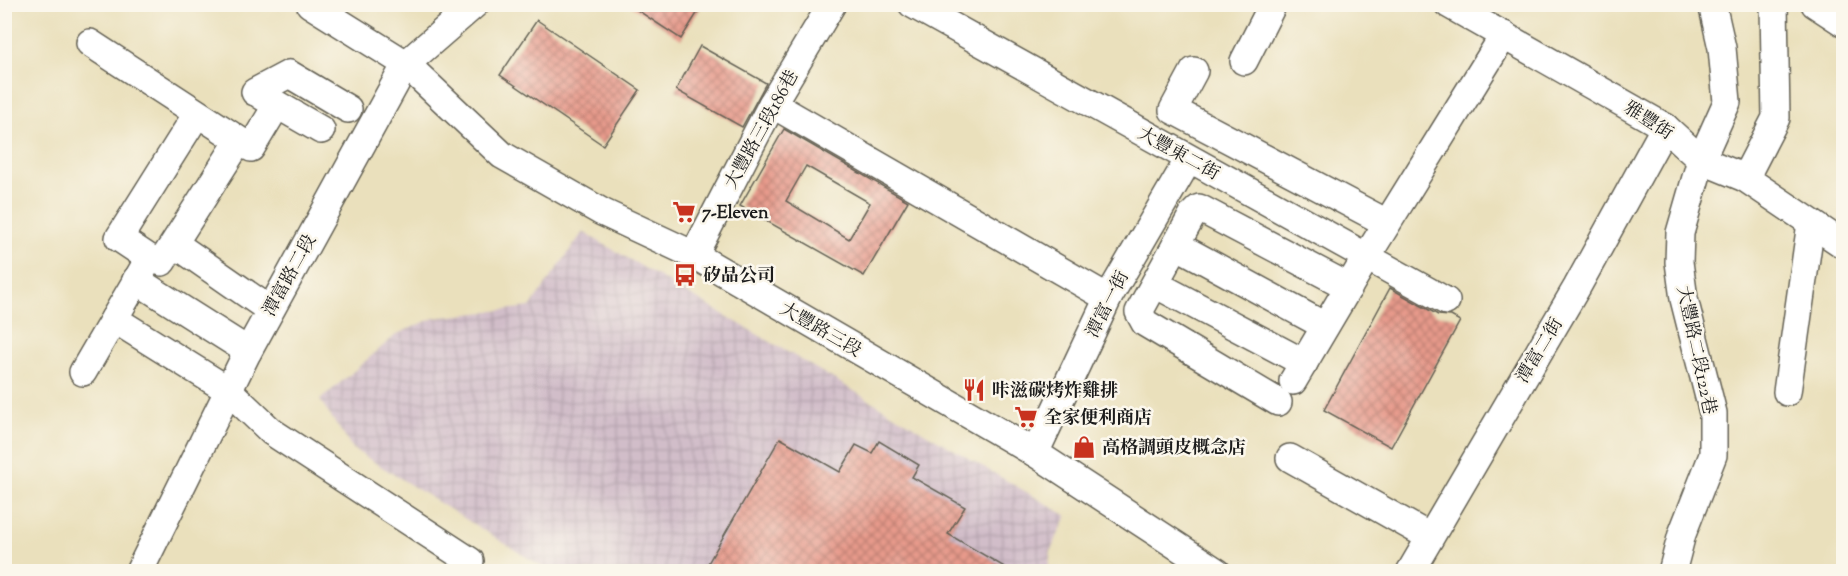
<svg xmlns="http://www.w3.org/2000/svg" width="1848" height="576" font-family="'Sorts Mill Goudy','Noto Serif TC',serif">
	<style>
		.industrial { fill: url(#industrial-grid) }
		.building { fill: url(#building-cross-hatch); fill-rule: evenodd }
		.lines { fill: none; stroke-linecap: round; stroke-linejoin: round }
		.minor-casing { stroke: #646154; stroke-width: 30 }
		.minor { stroke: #fff; stroke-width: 27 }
		.labels { text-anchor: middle; stroke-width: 5; stroke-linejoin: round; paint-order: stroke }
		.street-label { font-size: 18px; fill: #1c1c1c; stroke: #fbf7ec }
		.poi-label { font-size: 18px; font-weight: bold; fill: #1c1c1c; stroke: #fbf7ec; text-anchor: start }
	</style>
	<defs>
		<pattern id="industrial-grid" width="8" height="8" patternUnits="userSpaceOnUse" patternTransform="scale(1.5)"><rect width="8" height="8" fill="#d1bdc9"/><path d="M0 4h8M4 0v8" fill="none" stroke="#b3a2ac"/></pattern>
		<pattern id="building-cross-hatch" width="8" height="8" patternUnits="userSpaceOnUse" patternTransform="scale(1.5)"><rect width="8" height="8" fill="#e79a8b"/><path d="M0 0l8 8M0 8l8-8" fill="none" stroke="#ba7d71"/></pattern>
	</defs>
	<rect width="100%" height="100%" fill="#fbf7ec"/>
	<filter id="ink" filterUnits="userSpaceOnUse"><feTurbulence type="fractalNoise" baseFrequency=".0167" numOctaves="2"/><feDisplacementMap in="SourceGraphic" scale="12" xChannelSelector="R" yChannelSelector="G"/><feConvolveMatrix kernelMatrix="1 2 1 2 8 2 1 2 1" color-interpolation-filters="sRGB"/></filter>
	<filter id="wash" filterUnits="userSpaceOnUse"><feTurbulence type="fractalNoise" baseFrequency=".008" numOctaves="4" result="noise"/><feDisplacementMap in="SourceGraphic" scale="24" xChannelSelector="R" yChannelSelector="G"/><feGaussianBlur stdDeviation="1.35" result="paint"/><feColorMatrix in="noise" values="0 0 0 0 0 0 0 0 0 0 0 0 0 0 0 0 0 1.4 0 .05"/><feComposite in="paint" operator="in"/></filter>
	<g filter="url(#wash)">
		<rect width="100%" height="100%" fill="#eae0bc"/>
		<path class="industrial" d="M583,232L1067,516L1051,550L1048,571H549L353,449L320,400L397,334L434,318L530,307Z"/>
		<g id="blocks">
			<g class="building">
				<path d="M628,4H703L681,39Z"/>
				<path d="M537,20L640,90L603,145L500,75Z"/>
				<path d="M700,46L766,83L742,127L676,90Z"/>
				<path d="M784,129L908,201L864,276L740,206ZM806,166L870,203L849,239L786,201Z"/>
				<path d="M1390,288L1438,315L1451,316L1460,321L1391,447L1324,410Z"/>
				<path d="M780,438L840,472L856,445L872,453L879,441L919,465L912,477L965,507L948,534L1013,572H703Z"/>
			</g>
		</g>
	</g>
	<g filter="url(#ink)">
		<use href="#blocks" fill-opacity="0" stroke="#646154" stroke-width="1.5"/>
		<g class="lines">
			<g class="minor-casing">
				<g id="minor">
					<path d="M310,4L406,64L502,155L602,212L694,255L1035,453L1217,572"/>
					<path d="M912,4L1446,301"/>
					<path d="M1448,4L1665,127L1701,160L1745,178L1844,245"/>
					<path d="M1815,4L1844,23"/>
					<path d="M90,43L251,148L277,105"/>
					<path d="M1244,61L1273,4"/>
					<path d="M1194,71L1173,110L1387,223"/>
					<path d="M255,92L289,74L348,109"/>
					<path d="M262,96L321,130"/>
					<path d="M772,104L1108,298"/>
					<path d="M197,114L119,238L149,258L162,262L239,141"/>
					<path d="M1745,178L1776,118L1774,4"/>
					<path d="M175,244L270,310"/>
					<path d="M1176,245L1325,326"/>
					<path d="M694,255L772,104L832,4"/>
					<path d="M136,280L248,351"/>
					<path d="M1155,284L1304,363"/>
					<path d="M114,319L228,390L272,432L470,561"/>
					<path d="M83,372L146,264"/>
					<path d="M1293,381L1367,256L1504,35"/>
					<path d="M1787,392L1811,223"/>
					<path d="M1278,402L1145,323L1139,312L1193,214L1199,208L1349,287"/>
					<path d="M1035,453L1108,298L1189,159"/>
					<path d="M1290,458L1430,537"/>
					<path d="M139,572L246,355L406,64L475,4"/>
					<path d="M1410,572L1577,287L1665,127"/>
					<path d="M1672,572L1682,534L1713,455V413L1684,299L1679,262L1680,233L1701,160L1727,102L1722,48L1712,4"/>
				</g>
			</g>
			<use href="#minor" class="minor"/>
		</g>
	</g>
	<defs>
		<g id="supermarket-bare" transform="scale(1.8)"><path d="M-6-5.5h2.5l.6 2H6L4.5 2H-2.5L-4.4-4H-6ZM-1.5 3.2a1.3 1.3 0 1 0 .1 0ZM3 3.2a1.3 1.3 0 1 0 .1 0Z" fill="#c8321e" stroke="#fbf7ec" stroke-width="2.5" paint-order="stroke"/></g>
		<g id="bus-bare" transform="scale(1.8)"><path d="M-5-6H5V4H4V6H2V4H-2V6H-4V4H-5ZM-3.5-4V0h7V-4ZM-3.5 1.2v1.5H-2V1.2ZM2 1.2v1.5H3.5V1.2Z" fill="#c8321e" stroke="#fbf7ec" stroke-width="2.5" paint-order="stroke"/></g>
		<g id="restaurant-bare" transform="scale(1.8)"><path d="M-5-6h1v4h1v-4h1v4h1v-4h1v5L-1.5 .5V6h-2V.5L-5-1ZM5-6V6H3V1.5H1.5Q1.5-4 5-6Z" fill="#c8321e" stroke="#fbf7ec" stroke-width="2.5" paint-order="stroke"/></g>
		<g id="shop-bare" transform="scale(1.8)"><path d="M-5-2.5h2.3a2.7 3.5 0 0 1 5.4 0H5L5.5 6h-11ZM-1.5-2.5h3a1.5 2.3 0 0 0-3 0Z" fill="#c8321e" stroke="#fbf7ec" stroke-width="2.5" paint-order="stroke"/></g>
	</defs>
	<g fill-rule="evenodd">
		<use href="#supermarket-bare" x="684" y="212"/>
		<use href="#bus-bare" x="685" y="275"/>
		<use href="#restaurant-bare" x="974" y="390"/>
		<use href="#supermarket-bare" x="1026" y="417"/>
		<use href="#shop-bare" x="1084" y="447"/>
	</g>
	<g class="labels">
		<g class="street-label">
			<text transform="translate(1649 120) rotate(33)" y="6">雅豐街</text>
			<text transform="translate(761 129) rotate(-61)" y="6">大豐路三段186巷</text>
			<text transform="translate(1179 153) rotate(29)" y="6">大豐東二街</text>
			<text transform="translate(289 275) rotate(-61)" y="6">潭富路二段</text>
			<text transform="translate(1107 304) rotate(-63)" y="6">潭富一街</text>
			<text transform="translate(821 329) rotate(30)" y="6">大豐路三段</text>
			<text transform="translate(1539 350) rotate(-59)" y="6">潭富二街</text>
			<text transform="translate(1697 350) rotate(78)" y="6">大豐路二段122巷</text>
		</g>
		<g class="poi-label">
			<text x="702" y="218">7-Eleven</text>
			<text x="703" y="281">矽品公司</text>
			<text x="992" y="396">咔滋碳烤炸雞排</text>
			<text x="1044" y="423">全家便利商店</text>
			<text x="1102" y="453">高格調頭皮概念店</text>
		</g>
	</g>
	<rect width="1848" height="576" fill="none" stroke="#fbf7ec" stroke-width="24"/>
</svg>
